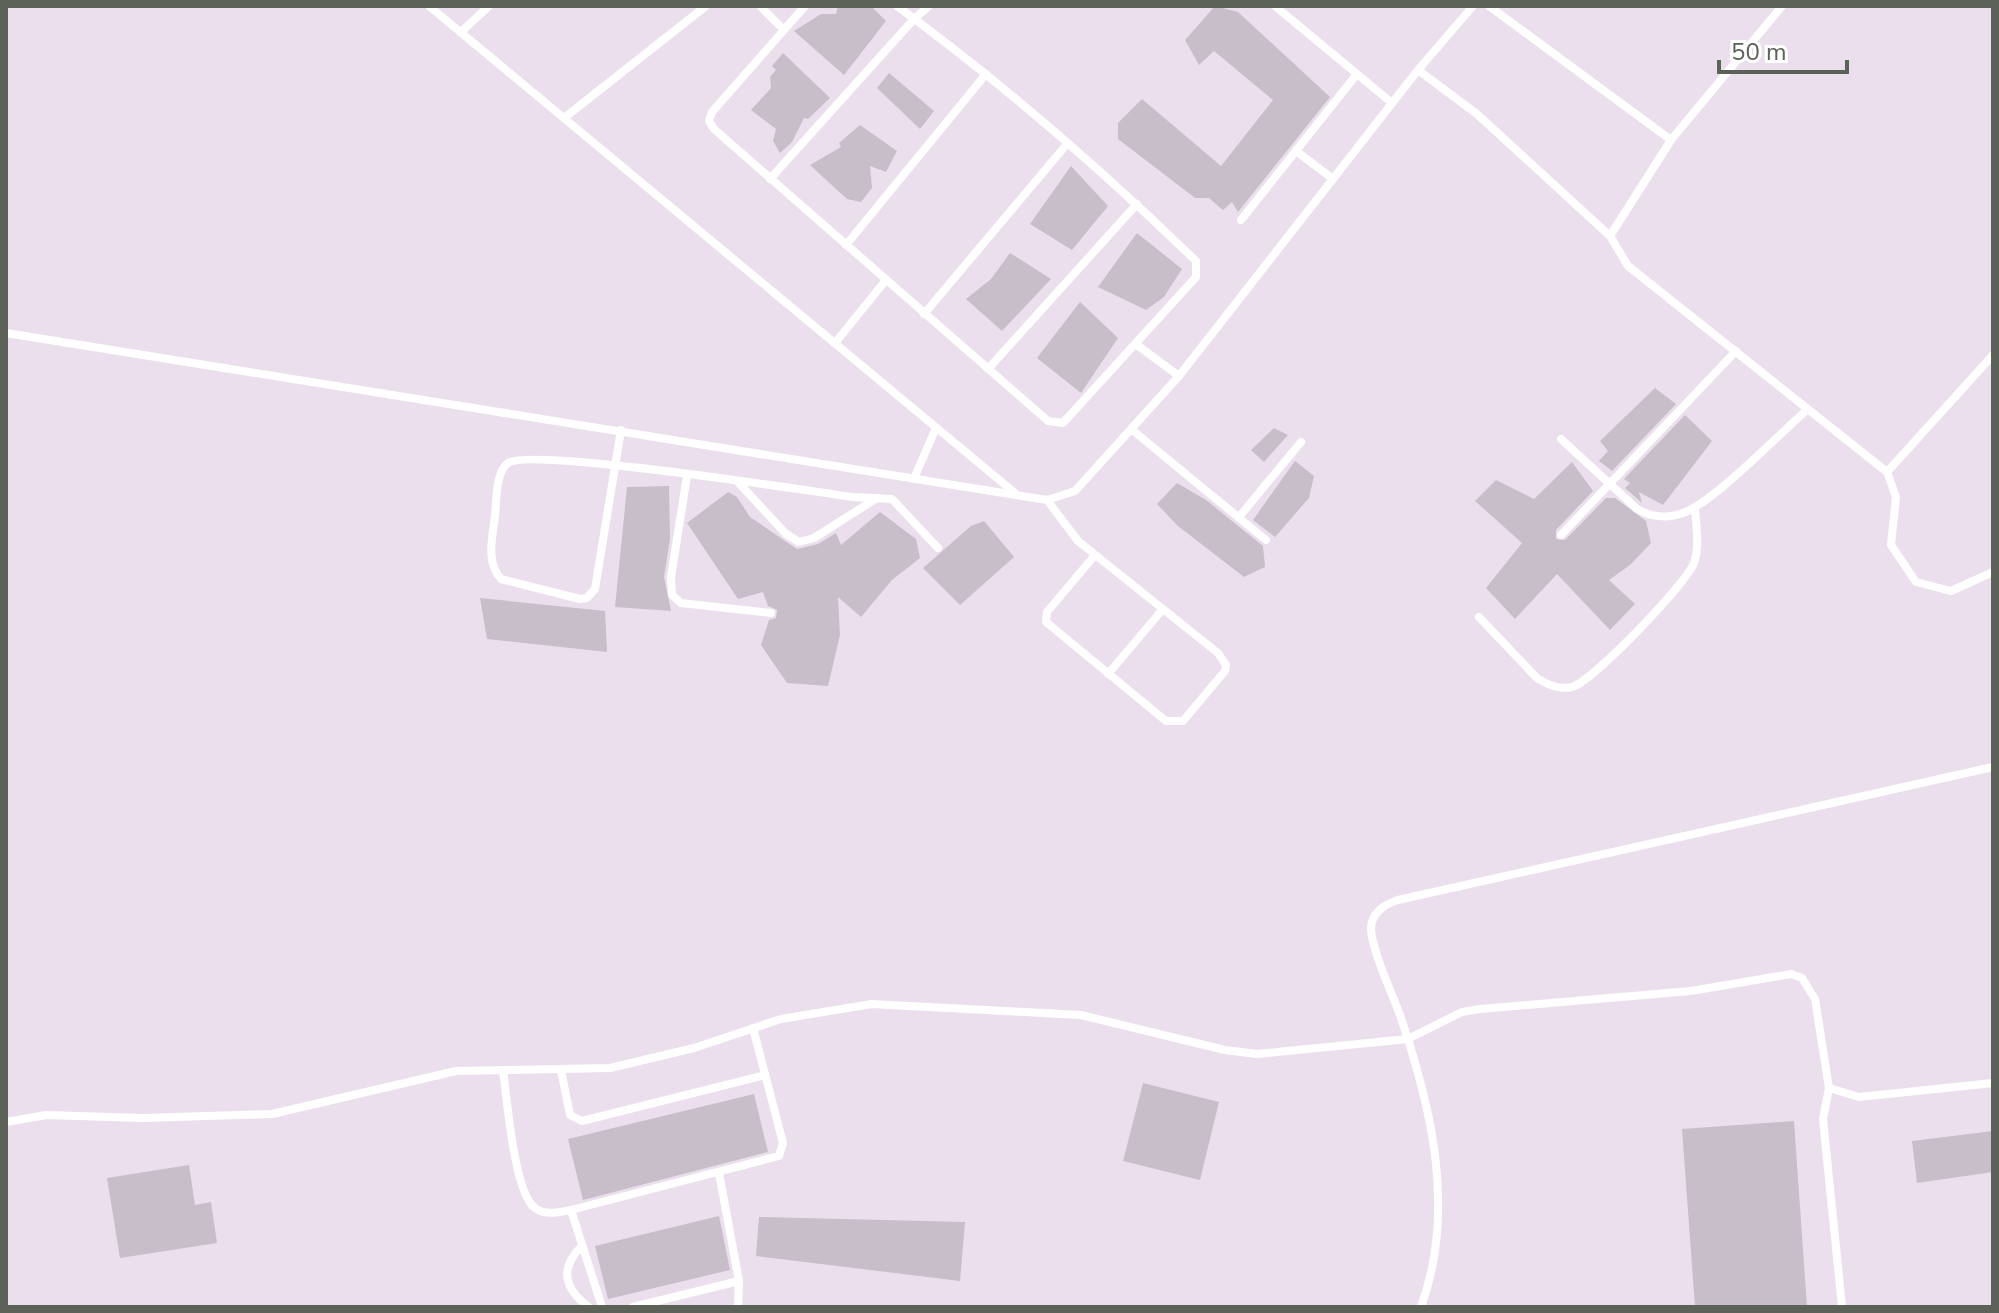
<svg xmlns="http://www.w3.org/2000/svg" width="1999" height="1313" font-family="'Nunito Sans',sans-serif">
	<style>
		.building { fill: #c7beca }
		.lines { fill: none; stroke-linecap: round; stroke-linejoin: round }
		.service { stroke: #fff; stroke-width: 8 }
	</style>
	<rect width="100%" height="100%" fill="#ebdfed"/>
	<g class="building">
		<path d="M838,6H871L886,21L844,75L794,31L821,14H836Z"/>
		<path d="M1215,6L1238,12L1330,97L1238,212L1232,202L1223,210L1209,198H1195L1118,139V123L1142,99L1221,166L1273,100L1214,51L1199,65L1185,40Z"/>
		<path d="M783,53L830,98L808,119L804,118L792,142L780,153L773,141L776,129L751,110L771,88L770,77L776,70L772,66Z"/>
		<path d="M889,73L934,111L920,129L877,88Z"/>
		<path d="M860,125L897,151L886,172L870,166L872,188L861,202L847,199L810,165L841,147L839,143Z"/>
		<path d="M1071,166L1108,206L1072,250L1030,224Z"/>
		<path d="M1137,233L1182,269L1164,297L1146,310L1098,287Z"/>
		<path d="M1010,253L1051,279L1002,331L966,299L991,279Z"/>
		<path d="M1080,302L1118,338L1081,393L1037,358Z"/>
		<path d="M1655,388L1676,404L1612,471L1599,461L1608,451L1600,441Z"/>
		<path d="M1685,415L1712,441L1663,505L1639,492L1642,503L1625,488L1630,483L1624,479Z"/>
		<path d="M1274,428L1288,435L1264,462L1251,450Z"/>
		<path d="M1295,461L1314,476L1309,498L1275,537L1253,520Z"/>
		<path d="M1572,462L1593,491L1556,530V539L1565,540L1606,498H1615L1646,521L1651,543L1630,565L1609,580L1635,604L1610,630L1557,574L1515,619L1486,588L1522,543L1475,501L1496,480L1534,499Z"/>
		<path d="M1177,483L1206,500L1263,546L1265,567L1244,577L1178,526L1157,504Z"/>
		<path d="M669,486L670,539L664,577L671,611L615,607L627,487Z"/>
		<path d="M728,492L737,497L750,517L797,549L818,544L836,533L841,545L880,512L916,539L920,558L892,580L861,617L838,597L840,635L828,686L787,683L761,645L769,620L776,618L777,610L768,606L763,592L738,599L687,523Z"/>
		<path d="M984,521L1014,557L960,605L923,568L971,526Z"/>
		<path d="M480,598L605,611L607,652L487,639Z"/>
		<path d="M1143,1083L1219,1102L1200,1180L1123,1161Z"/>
		<path d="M754,1094L768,1152L583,1200L568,1139Z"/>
		<path d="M1794,1121L1807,1307H1695L1682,1129Z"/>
		<path d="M1993,1131V1172L1917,1183L1912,1141Z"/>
		<path d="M189,1165L195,1205L211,1202L217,1243L120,1258L107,1178Z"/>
		<path d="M719,1216L730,1270L608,1299L595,1246Z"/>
		<path d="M759,1217L965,1222L960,1281L756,1256Z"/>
	</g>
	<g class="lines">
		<g class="service">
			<path d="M429,6L1015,493"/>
			<path d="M760,6L783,29"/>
			<path d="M805,6L712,112L709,121L714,129L1048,421L1063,423L1196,277V261C1102,170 1002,83 897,6"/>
			<path d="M1275,6L1392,103"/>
			<path d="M1489,6L1671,140L1782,6"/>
			<path d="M461,32L489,6"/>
			<path d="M1418,70L1477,114L1610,236"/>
			<path d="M564,118L706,6"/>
			<path d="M1671,140L1610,236L1628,266L1887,472L1896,497L1891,545L1916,582L1951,591L1993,572"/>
			<path d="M1296,151L1333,179"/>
			<path d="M770,179L914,19L929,6"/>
			<path d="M1241,220L1357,74"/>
			<path d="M846,245L986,74"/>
			<path d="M924,314L1067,144"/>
			<path d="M6,333L1047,500L1075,491L1179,376L1418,70L1473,6"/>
			<path d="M835,343L886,280"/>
			<path d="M1137,345L1179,376"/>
			<path d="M988,369L1137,204"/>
			<path d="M1131,429L1266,540"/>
			<path d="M621,430L595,589L587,598L580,599L501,579C485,561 493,536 495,515C497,500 495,473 508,463C528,447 809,491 853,497L892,499L938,548"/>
			<path d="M1561,439L1636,508C1649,517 1667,519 1683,513C1713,503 1780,433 1808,409"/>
			<path d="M1887,472L1993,355"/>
			<path d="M687,476L671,577L672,595L681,603L771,613"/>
			<path d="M915,476L936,428"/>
			<path d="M738,482L786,534L799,542L814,538L877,498"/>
			<path d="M1047,500L1078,541L1218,653L1226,665L1225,671L1183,721H1166L1046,622L1047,612L1095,555"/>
			<path d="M1239,517L1301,442"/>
			<path d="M1561,535L1736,351"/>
			<path d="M1479,617L1537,678C1548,685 1559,690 1572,687C1593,681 1686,584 1694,563C1700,546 1696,526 1695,508"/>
			<path d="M1108,674L1163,609"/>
			<path d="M503,1070C507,1098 514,1193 535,1208C545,1216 559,1212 571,1210L779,1156L783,1143L753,1028"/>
			<path d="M561,1070L570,1115L582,1121L765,1075"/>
			<path d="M1829,1088L1859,1097L1993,1083"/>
			<path d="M6,1122L46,1115L142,1118L272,1114L456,1071L610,1068L694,1048L781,1019L872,1004L1081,1015L1225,1050L1257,1054L1408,1039L1462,1012L1480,1009L1691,991L1791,974L1802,978L1815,999L1829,1088L1823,1119L1842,1307"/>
			<path d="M719,1173L739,1281L738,1307"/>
			<path d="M571,1210L602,1307"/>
			<path d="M582,1246C559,1268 564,1289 589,1307"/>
			<path d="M633,1307L739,1281"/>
			<path d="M1421,1307C1456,1211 1432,1109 1400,1015C1392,993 1372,951 1371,929C1371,913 1385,904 1398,900L1993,767"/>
		</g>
	</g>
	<rect width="1999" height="1313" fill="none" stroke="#5c6258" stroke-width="16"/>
	<path d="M1719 60v12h128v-12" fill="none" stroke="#5c6258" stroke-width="4"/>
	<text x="1731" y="60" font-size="24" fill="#5c6258" stroke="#ffffff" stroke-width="6" paint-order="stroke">50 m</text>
</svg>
